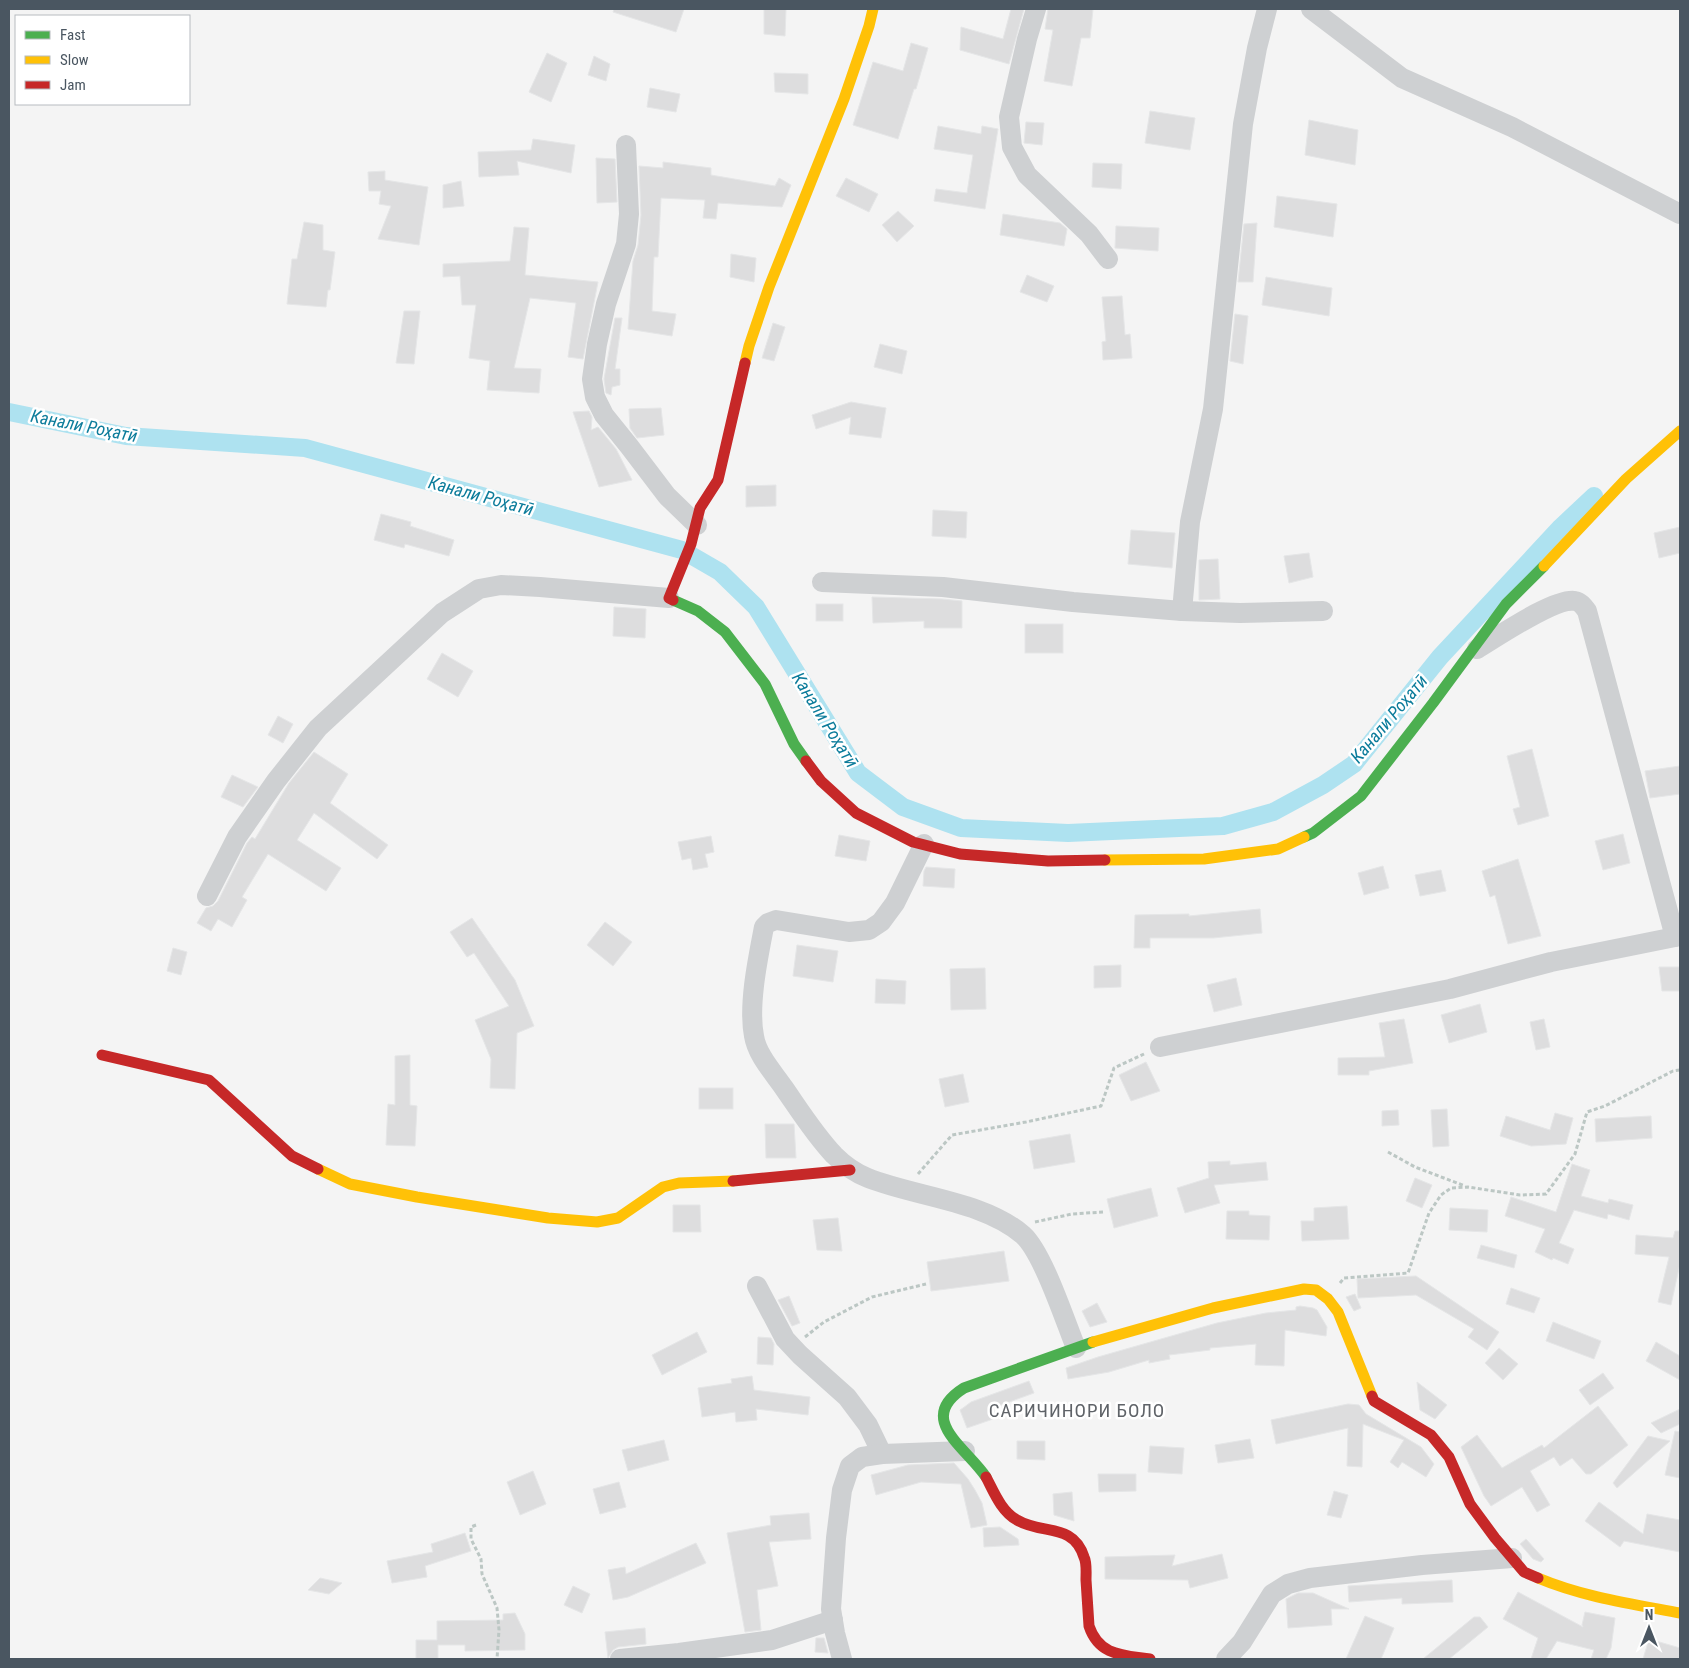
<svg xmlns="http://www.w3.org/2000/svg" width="1689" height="1668" font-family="'Roboto Condensed',sans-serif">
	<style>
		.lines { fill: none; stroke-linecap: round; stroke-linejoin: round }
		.canal { stroke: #aee2f0; stroke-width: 18 }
		.building { fill: #ddddde; stroke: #e5e6e7 }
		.path { stroke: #bcc7c4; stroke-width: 3; stroke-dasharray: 4 2.5; stroke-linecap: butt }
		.street { stroke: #ced0d2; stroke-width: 20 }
		.fast { stroke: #4caf50; stroke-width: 11 }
		.slow { stroke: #ffc107; stroke-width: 11 }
		.jam { stroke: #c62828; stroke-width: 11 }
		.labels { text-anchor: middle; stroke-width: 5; stroke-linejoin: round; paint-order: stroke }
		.water-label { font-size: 18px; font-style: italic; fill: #0c7c9b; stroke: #fff }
		.quarter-label { font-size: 19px; letter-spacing: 1px; fill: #5f6368; stroke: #fff }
	</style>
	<rect width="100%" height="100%" fill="#f4f4f4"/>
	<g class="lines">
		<path class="canal" d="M9,412L126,436L305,448L682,550L720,572L756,607L858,773L903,807L961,828L1068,833L1223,826L1273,812L1323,785L1354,764L1440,657L1561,527L1594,496"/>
	</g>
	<g class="building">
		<path d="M614,9H684L676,32L613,12Z"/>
		<path d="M764,9H786L785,36L764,34Z"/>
		<path d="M1011,9H1024L1009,64L960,50L961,27L1003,39Z"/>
		<path d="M1048,9H1093L1090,38H1081L1072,86L1044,81L1053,30L1045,29Z"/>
		<path d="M911,43L928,48L916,89H914L898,139L853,125L873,62L903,71Z"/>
		<path d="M547,53L567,63L551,102L529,92Z"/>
		<path d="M594,56L610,64L606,81L588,75Z"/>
		<path d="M774,73L808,74V94L775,92Z"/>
		<path d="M650,88L680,94L676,112L647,107Z"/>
		<path d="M1150,111L1195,118L1190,150L1145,143Z"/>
		<path d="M1309,120L1358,130L1355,165L1305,155Z"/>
		<path d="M1026,122L1044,123L1042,145L1024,143Z"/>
		<path d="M938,126L981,134L982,126L998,129L985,209L934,201L936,189L967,193L973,155L934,149Z"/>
		<path d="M533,139L575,145L571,173L517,161L519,175L479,177L478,152L531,150Z"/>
		<path d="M596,158L615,159L617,202L597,203Z"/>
		<path d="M663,162L711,168V175L775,186L779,178L791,185L782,207L718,203L716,219L703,218L705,200L661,198L658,257H654L652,311L676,314L672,336L628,329L633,261L638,245L641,215L639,166L663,168Z"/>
		<path d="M1093,163L1122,164L1121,189L1092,187Z"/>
		<path d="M385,171V180L428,187L419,245L378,239L391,206L379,204L381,191H369L368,172Z"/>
		<path d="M846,178L878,194L869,212L836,196Z"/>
		<path d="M461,181L464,206L443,208V185Z"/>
		<path d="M1277,196L1337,204L1333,237L1274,227Z"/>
		<path d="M898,211L914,226L897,242L882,225Z"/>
		<path d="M1003,214L1060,223L1067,229L1064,246L1000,235Z"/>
		<path d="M304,222L323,225V250L335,252L330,290H328L326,307L287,304L292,259H297Z"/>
		<path d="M1257,223L1253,282H1238L1244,224Z"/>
		<path d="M1116,226L1159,228L1158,251L1115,248Z"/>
		<path d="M514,227L529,228L525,275L598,282L583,359L568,357L576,303L530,298L514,368L541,369L539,393L487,390L490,361L469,358L476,305H462L460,276L443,277V264L510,261Z"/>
		<path d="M731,254L756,258L754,282L730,277Z"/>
		<path d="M1027,275L1054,286L1047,302L1020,292Z"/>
		<path d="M1266,277L1332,288L1329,316L1262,305Z"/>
		<path d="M1122,296L1125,335L1130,334L1132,358L1103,360L1102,342L1106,341L1102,297Z"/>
		<path d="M404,311H420L414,364L396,363Z"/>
		<path d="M1235,314L1248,316L1243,364L1230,361Z"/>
		<path d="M615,318H622L615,369H620V385L612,387L611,395L606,393L604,379Z"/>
		<path d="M773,323L785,327L774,361L762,358Z"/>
		<path d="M880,344L907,351L902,374L874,367Z"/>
		<path d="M851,402L886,408L881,438L849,434L851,417L816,429L812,415Z"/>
		<path d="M661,408L664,435L637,438L630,428L629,409Z"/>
		<path d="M589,411L592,417L591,430L598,427L616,449L632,480L599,487L573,412Z"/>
		<path d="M776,485V506L746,507V486Z"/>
		<path d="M933,510L967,512L966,538L932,536Z"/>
		<path d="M381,514L411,522L410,526L454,540L449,556L405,544L404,548L374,540Z"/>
		<path d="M1680,527V553L1659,558L1654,533Z"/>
		<path d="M1131,530L1175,533L1172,568L1128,564Z"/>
		<path d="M1309,553L1313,577L1289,583L1284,556Z"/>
		<path d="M1218,559L1220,599L1199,600V560Z"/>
		<path d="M872,597L942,599L962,601V628H924V621L873,623Z"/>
		<rect x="816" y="604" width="27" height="17"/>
		<path d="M614,607L646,609L645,638L613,636Z"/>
		<rect x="1025" y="624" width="38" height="29"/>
		<path d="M442,653L473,671L458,697L427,679Z"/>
		<path d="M278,716L293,724L283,743L268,735Z"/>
		<path d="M1532,749L1549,816L1518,825L1513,809L1520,807L1507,756Z"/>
		<path d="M314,752L348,774L330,803L388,845L377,859L314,813L297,840L341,868L326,891L268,854L242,897L247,900L232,927L218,919L211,931L197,923L206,908L213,906L218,901L247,843L252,837L255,839L289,783Z"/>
		<path d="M1680,766V794L1650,798L1645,771Z"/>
		<path d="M232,775L258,787L243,807L221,797Z"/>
		<path d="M1623,834L1630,863L1603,870L1595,841Z"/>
		<path d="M839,835L870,841L866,861L835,856Z"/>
		<path d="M711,836L714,852L705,854L708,867L693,870L691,858L682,860L678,842Z"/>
		<path d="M1518,859L1541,936L1508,944L1495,895L1490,897L1482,871Z"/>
		<path d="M1383,866L1389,888L1364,895L1358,873Z"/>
		<path d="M926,867L955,869L954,888L923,886L924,871Z"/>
		<path d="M1441,870L1446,891L1420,896L1415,875Z"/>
		<path d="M1260,909L1262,933L1213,938H1150V948H1134L1135,915L1189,914V916Z"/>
		<path d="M472,918L515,980L534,1026L517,1033L515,1089L490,1088L491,1059L475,1020L509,1006L474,953L467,957L450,932Z"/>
		<path d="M605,922L632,942L613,966L587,945Z"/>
		<path d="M797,945L838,951L833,982L793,976Z"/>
		<path d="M173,948L187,952L181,975L167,971Z"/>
		<path d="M1121,965V987L1094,988V966Z"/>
		<path d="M1659,967H1680V991H1662Z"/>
		<path d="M985,968L986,1009L951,1010L950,969Z"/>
		<path d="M1236,978L1242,1005L1214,1012L1207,985Z"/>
		<path d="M876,979L906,981L905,1004L875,1003Z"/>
		<path d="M1480,1004L1487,1032L1449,1043L1441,1015Z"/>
		<path d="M1404,1019L1413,1063L1369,1071V1075H1338V1058L1385,1057L1379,1023Z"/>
		<path d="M1544,1019L1550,1047L1536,1050L1530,1022Z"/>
		<path d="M410,1055V1105L417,1106L415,1146L386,1145L388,1104L395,1105V1056Z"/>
		<path d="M1146,1062L1160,1091L1131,1101L1119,1075Z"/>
		<path d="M963,1074L969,1102L945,1107L939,1079Z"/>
		<rect x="699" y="1088" width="34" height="21"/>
		<path d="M1447,1109L1449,1146L1433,1147L1431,1110Z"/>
		<path d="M1398,1110L1399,1125L1382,1126V1111Z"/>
		<path d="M1555,1113L1573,1118L1566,1144L1531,1146L1500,1136L1506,1116L1550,1130Z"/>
		<path d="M1651,1116L1652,1138L1596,1142L1595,1119Z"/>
		<path d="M765,1124H794L796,1158H766Z"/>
		<path d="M1070,1134L1075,1162L1034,1169L1029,1141Z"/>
		<path d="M1230,1161V1165L1266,1162L1268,1180L1214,1185L1220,1203L1185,1213L1177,1188L1209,1178L1208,1162Z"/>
		<path d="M1572,1164L1590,1170L1581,1196L1608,1203L1609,1199L1633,1205L1629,1220L1608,1214L1607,1219L1574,1210L1559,1243L1574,1249L1568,1264L1553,1258L1552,1260L1535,1252L1545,1229L1505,1216L1511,1197L1556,1212Z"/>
		<path d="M1415,1178L1432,1185L1422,1208L1406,1201Z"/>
		<path d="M1151,1188L1158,1216L1114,1228L1107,1199Z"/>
		<path d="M673,1205H700L701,1232H673Z"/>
		<path d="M1347,1206L1349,1239L1302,1241L1301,1221H1314V1208Z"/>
		<path d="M1450,1208L1488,1210L1487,1232L1449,1230Z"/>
		<path d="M1227,1211H1249V1215L1270,1216L1269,1240L1226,1239Z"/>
		<path d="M838,1218L842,1251L817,1250L813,1220Z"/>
		<path d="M1675,1231H1680V1264L1671,1305L1658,1302L1669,1257L1635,1254L1636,1235L1673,1238Z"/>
		<path d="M1481,1245L1517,1255L1514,1268L1477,1258Z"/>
		<path d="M1004,1251L1009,1281L931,1291L927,1262Z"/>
		<path d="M1416,1276L1499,1332L1487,1350L1468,1337L1474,1329L1416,1295L1358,1298L1357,1279Z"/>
		<path d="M1511,1288L1540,1298L1534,1313L1506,1304Z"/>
		<path d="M1355,1294L1361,1308L1354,1311L1346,1297Z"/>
		<path d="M789,1296L800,1323L792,1326L778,1300Z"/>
		<path d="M1097,1303L1107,1322L1090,1327L1082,1311Z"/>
		<path d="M1300,1306L1313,1308L1317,1310L1327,1327L1326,1336L1285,1330L1284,1366L1255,1365L1256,1344L1210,1348V1350L1169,1355L1170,1359L1149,1363V1360L1109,1372L1068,1379L1066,1368L1098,1357L1217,1323L1266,1313L1296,1310V1307Z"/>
		<path d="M1553,1322L1601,1341L1594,1359L1546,1341Z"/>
		<path d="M697,1332L707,1352L662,1375L652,1355Z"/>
		<path d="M758,1337L771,1338L774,1344L773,1365L757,1364Z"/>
		<path d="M1656,1342L1680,1356V1380L1646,1361Z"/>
		<path d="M1499,1348L1518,1364L1503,1380L1485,1363Z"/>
		<path d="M1603,1373L1614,1388L1590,1405L1579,1390Z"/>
		<path d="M752,1376L754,1390L810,1397L808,1415L756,1409L757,1420L736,1422L735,1412L702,1417L698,1388L732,1383L731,1379Z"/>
		<path d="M1029,1381L1034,1393L993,1408L996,1418L967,1428L960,1410L963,1408L971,1402Z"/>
		<path d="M1417,1382L1447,1405L1435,1419L1420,1410Z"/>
		<path d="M1348,1404L1359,1405L1366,1414L1421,1447L1434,1464L1426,1477L1402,1462L1398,1468L1390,1462L1404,1440L1363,1424L1362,1467L1347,1466L1348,1428L1276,1444L1271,1420Z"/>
		<path d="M1598,1406L1628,1445L1591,1474H1586L1572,1458L1560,1466L1554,1457L1530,1471L1550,1505L1537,1512L1522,1487L1491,1506L1484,1496L1461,1447L1477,1435L1502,1468L1542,1445L1544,1448Z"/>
		<path d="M1680,1409V1424L1661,1433L1651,1423Z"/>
		<path d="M1675,1431L1680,1432V1478L1665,1475Z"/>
		<path d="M1648,1436L1670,1441L1617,1488L1613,1483Z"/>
		<path d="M1250,1439L1254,1458L1218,1463L1215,1445Z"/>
		<path d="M664,1440L669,1460L628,1471L622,1450Z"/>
		<path d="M1017,1441H1045V1460L1017,1459Z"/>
		<path d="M1150,1446L1184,1448L1182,1474L1148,1472Z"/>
		<path d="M954,1463L968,1479L975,1490L982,1503L987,1525L971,1528L961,1484L921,1482L876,1495L871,1475L908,1465Z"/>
		<path d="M533,1471L546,1504L520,1515L507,1482Z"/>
		<path d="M1098,1474H1136V1491L1099,1492Z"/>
		<path d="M619,1482L626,1507L600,1514L593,1489Z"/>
		<path d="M1334,1491L1348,1495L1341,1518L1327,1515Z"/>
		<path d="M1072,1492L1074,1521L1054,1515L1053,1494Z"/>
		<path d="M1599,1502L1643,1534L1647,1514L1680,1520V1552L1624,1541L1620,1547L1585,1521Z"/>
		<path d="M809,1513L811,1539L769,1542L778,1586L757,1590L761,1630L745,1632L727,1533L771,1525L770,1516Z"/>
		<path d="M1000,1527L1018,1539L1019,1545L984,1547L983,1528Z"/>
		<path d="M465,1533L471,1551L425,1566L427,1577L392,1583L387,1561L433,1552L431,1544Z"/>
		<path d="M1526,1539L1544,1559L1541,1562L1533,1559L1520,1544Z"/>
		<path d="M696,1543L706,1563L628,1597L613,1600L608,1570L625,1567L626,1574Z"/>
		<path d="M1222,1554L1228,1578L1190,1588L1188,1580L1105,1579V1557L1175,1555L1172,1566Z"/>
		<path d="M320,1578L342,1583L329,1594L308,1590Z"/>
		<path d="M1452,1580L1453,1602L1402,1604V1598L1349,1602L1348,1586Z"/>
		<path d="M573,1586L590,1594L582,1613L564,1605Z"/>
		<path d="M1518,1592L1583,1627L1582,1625L1585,1612L1615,1618L1611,1648L1606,1659H1591L1594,1650L1557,1641L1546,1659H1531L1538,1638L1503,1619Z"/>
		<path d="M1298,1593H1313L1349,1609H1331L1332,1625L1288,1628L1286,1599Z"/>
		<path d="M515,1613L525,1634V1650L465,1651V1645H438V1659H416V1640H437V1621L503,1620V1614Z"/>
		<path d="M1365,1616L1394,1628L1381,1659H1346Z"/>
		<path d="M1474,1617H1480L1488,1627L1449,1659H1423Z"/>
		<path d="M645,1628L646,1644L618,1647L613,1650L608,1658L605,1632Z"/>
		<path d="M816,1638H824L828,1653L815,1652Z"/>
		<path d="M1649,1639L1680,1648V1659H1643Z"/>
	</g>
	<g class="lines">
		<g class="path">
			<path d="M1388,1152L1415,1167L1465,1186"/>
			<path d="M918,1174L952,1135L1026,1122L1101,1106L1114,1068L1144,1054"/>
			<path d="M1035,1222L1072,1214L1103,1212"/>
			<path d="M1340,1283L1344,1278L1408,1273L1429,1213L1441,1195L1451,1188L1468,1187L1520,1195L1546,1194L1575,1154L1587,1112L1605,1106L1673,1071L1680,1070"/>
			<path d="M805,1337L824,1322L872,1297L926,1284"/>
			<path d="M476,1525L471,1527V1539L481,1559L482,1574L497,1608L499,1630L497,1659"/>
		</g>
		<g class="street">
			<path d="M1036,9L1027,39L1009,117L1012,147L1027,175L1089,234L1108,259"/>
			<path d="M1311,9L1402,78L1512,127L1680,214"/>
			<path d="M626,145L629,214L626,244L606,304L597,344L592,379L595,397L604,415L629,446L667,496L697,525"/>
			<path d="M822,582L943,587L1073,602L1182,611L1240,613L1323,611"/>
			<path d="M1182,611L1190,522L1213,409L1243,124L1257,48L1267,9"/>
			<path d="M1477,649C1496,638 1555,597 1575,601C1581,602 1584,607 1587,611L1675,937L1680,936"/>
			<path d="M924,844L895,903L881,922L869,930L849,932L776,920L768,923L764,927C758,958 748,1005 754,1036C757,1055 773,1072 784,1088C800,1111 815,1135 834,1155C844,1165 855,1173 868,1178C916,1197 984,1201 1023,1235C1043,1253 1065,1321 1076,1348"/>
			<path d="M207,896L237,837L276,781L318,728L442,613L479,589L501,585L540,587L669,598"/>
			<path d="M1160,1047L1450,989L1551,962L1675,937"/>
			<path d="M757,1286L785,1339L800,1355L847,1397L868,1425L882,1454"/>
			<path d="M620,1659L679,1653L772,1640L833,1620"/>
			<path d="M842,1659L835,1633L831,1609L836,1538L842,1490L850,1466L862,1457L882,1454L965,1451"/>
			<path d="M1226,1659L1242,1642L1272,1594L1288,1584L1310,1578L1422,1565L1512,1558"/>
		</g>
		<g class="fast">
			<path d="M673,600L698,611L725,632L765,684L794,744L806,761"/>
			<path d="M1304,837L1313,833L1361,796L1433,703L1506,604L1544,566"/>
			<path d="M986,1477C966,1447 915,1419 964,1388L1093,1342"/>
		</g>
		<g class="slow">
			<path d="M745,363L749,346L769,287L844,99L869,26L873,9"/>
			<path d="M1544,566L1626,479L1680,431"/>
			<path d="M1105,860L1204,859L1278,849L1304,837"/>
			<path d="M318,1169L350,1184L417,1197L548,1218L597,1222L618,1218L663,1187L679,1183L733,1181"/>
			<path d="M1093,1342L1213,1308L1304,1289L1316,1290L1328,1299L1338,1312L1372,1396"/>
			<path d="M1538,1578C1583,1597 1632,1604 1680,1613"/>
		</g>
		<g class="jam">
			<path d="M673,600L669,598L691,544L700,508L718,480L745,363"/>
			<path d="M806,761L821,781L856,813L913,842L960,854L1048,861L1105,860"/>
			<path d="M102,1055L209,1080L292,1156L318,1169"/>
			<path d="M733,1181L850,1170"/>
			<path d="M1372,1396L1374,1401L1431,1435L1449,1457L1470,1504L1495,1538L1524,1572L1538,1578"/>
			<path d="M986,1477C994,1492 1001,1511 1017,1520C1041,1535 1073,1522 1084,1557C1087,1563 1086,1572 1086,1580C1087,1595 1088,1611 1089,1626C1099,1656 1123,1655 1150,1659"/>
		</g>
	</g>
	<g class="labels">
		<g class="water-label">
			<text transform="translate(84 426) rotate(11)" y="6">Канали Роҳатӣ</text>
			<text transform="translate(481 496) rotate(15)" y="6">Канали Роҳатӣ</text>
			<text transform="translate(1389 719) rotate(-50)" y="6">Канали Роҳатӣ</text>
			<text transform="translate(825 720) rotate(58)" y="6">Канали Роҳатӣ</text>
		</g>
		<g class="quarter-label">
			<text x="1077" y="1417">САРИЧИНОРИ БОЛО</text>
		</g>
	</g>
	<rect width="1689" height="1668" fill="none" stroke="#4a5661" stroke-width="20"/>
	<rect x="15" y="15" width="175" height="90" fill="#ffffff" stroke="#b7bbc0"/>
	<rect x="25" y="31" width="25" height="8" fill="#4caf50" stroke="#b7bbc0"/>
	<text x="60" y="40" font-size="15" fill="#4a5661">Fast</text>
	<rect x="25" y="56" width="25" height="8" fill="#ffc107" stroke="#b7bbc0"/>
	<text x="60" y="65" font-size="15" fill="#4a5661">Slow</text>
	<rect x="25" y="81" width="25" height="8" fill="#c62828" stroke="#b7bbc0"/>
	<text x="60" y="90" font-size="15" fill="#4a5661">Jam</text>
	<g transform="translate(1649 1628)" stroke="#ffffff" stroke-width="4" paint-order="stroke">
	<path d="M0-4L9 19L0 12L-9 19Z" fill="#4a5661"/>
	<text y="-8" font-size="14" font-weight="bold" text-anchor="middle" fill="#4a5661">N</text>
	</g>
</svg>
